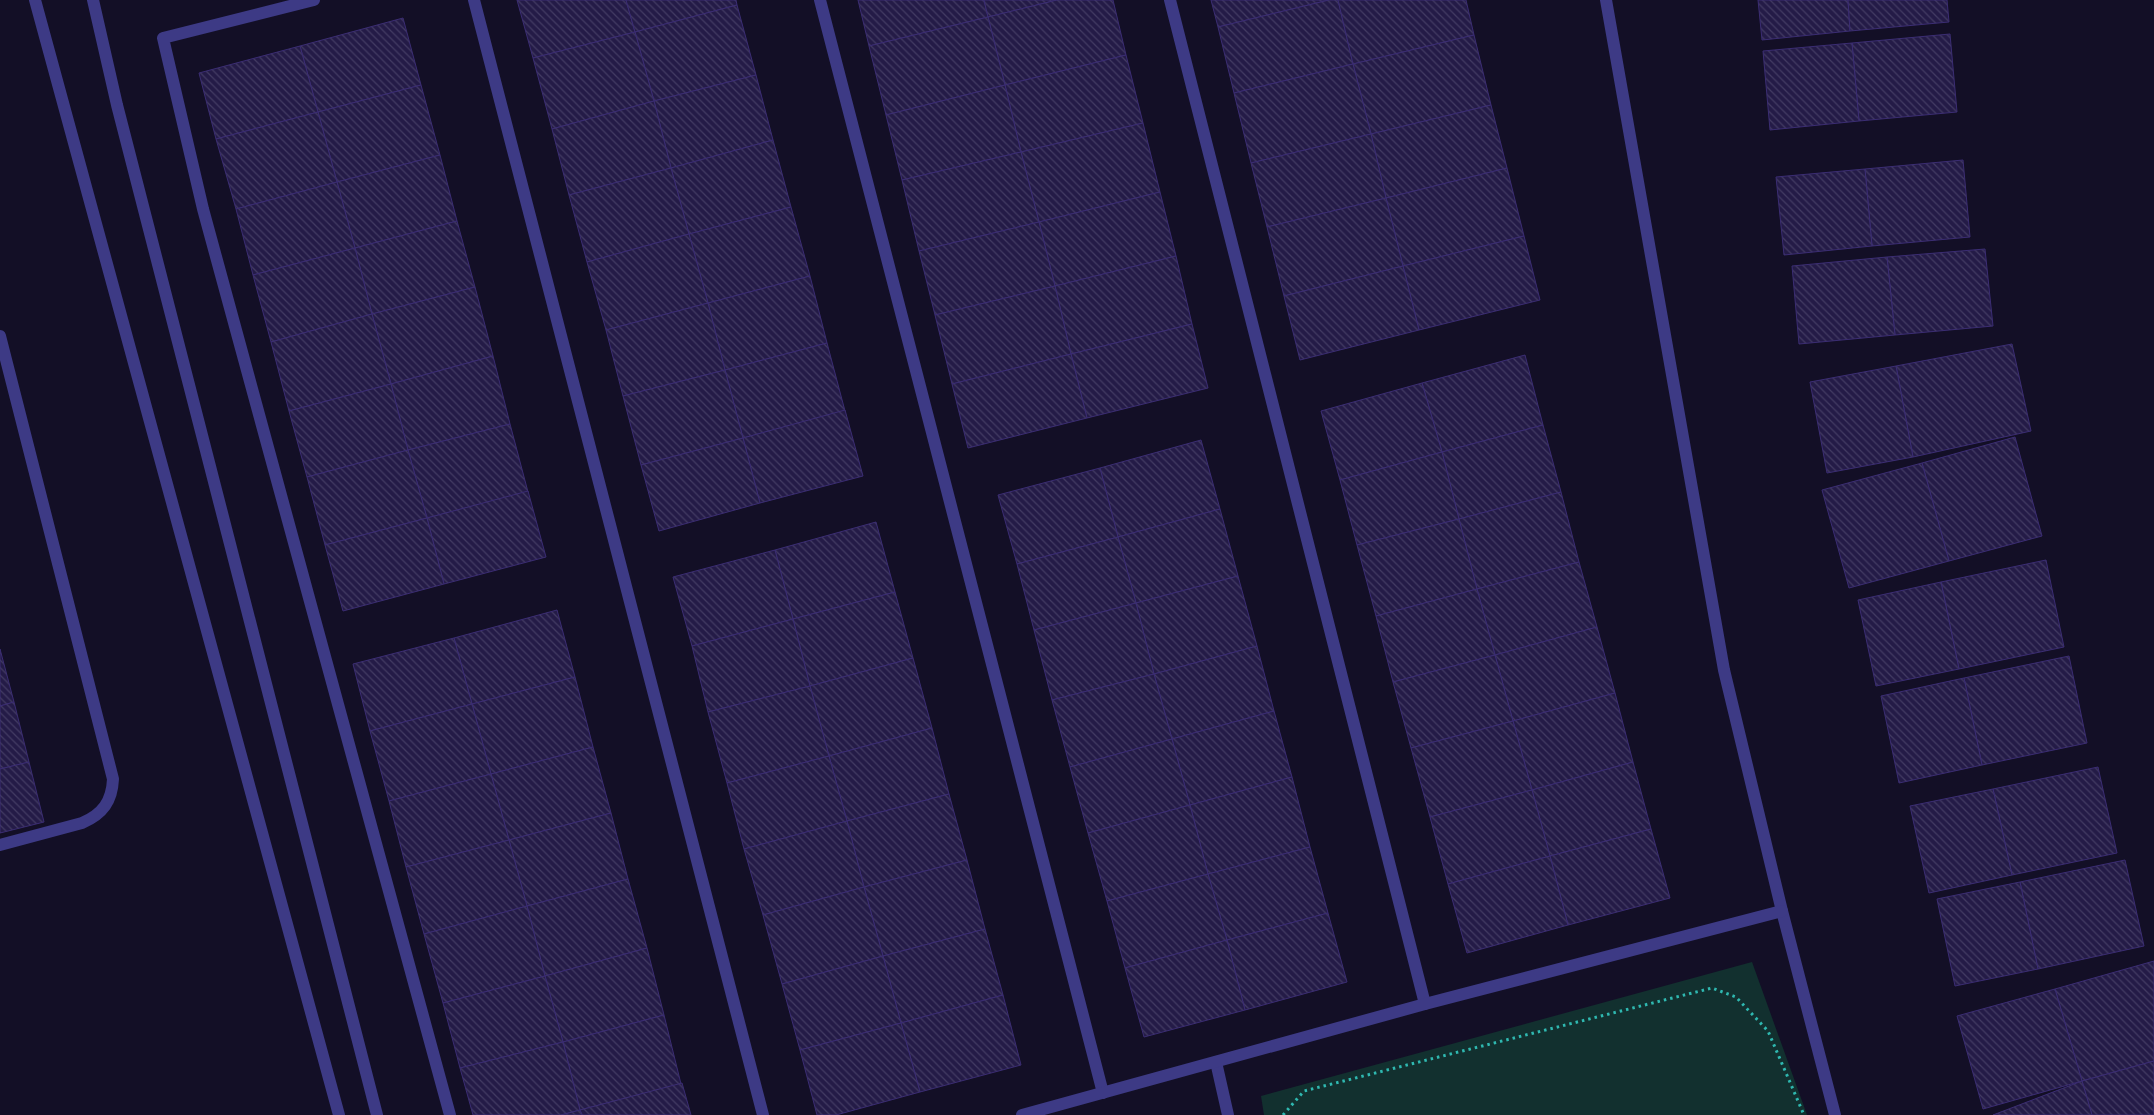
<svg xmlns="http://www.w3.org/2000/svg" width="2154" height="1115" font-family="'Golos Text',sans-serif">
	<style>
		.green { fill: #12302f }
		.building { fill: url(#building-back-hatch); stroke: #3b2d73 }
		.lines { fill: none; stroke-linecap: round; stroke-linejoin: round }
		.path { stroke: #2fb8b0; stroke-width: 3; stroke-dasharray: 2.5 4; stroke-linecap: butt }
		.minor { stroke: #3d3a85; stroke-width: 12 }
		.tertiary { stroke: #3d3a85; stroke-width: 12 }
	</style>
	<defs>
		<pattern id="building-back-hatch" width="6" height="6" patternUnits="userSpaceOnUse" patternTransform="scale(1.25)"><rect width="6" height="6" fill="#241b47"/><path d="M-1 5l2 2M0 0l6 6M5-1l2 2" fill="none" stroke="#433b63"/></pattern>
	</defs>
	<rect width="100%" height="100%" fill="#130f26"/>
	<path class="green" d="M1752,962L1807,1115H1264L1261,1096Z"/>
	<g class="building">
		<path d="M517,0H626L635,32L533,58Z"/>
		<path d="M626,0H736L737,5L635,32Z"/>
		<path d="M858,0H984L988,17L869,46Z"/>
		<path d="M984,0H1057L988,17Z"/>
		<path d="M1057,0H1113L1126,55L1005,85L988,17Z"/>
		<path d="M1211,0H1329L1218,27Z"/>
		<path d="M1329,0H1338L1353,64L1234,93L1218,27Z"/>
		<path d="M1338,0H1466L1474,35L1353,64Z"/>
		<path d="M1758,0H1848L1850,31L1762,40Z"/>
		<path d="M1848,0H1947L1949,22L1850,31Z"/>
		<path d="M737,5L756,75L654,101L635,32Z"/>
		<path d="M988,17L1005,85L886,115L869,46Z"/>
		<path d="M403,18L421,85L318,112L300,46Z"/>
		<path d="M635,32L654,101L552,129L533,58Z"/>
		<path d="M1950,34L1957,112L1859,121L1852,43Z"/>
		<path d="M1474,35L1491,105L1371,134L1353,64Z"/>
		<path d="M1852,43L1859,121L1770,130L1763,51Z"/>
		<path d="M300,46L318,112L216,139L199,73Z"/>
		<path d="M1126,55L1143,123L1021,152L1005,85Z"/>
		<path d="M1353,64L1371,134L1251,163L1234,93Z"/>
		<path d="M756,75L773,140L671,168L654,101Z"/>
		<path d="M421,85L440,155L337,182L318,112Z"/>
		<path d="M1005,85L1021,152L902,180L886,115Z"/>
		<path d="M654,101L671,168L569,195L552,129Z"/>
		<path d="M1491,105L1507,168L1386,198L1371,134Z"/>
		<path d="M318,112L337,182L236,209L216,139Z"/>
		<path d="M1143,123L1160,192L1039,222L1021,152Z"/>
		<path d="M1371,134L1386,198L1267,227L1251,163Z"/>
		<path d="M773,140L791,207L689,234L671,168Z"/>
		<path d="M1021,152L1039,222L919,251L902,180Z"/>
		<path d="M440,155L457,221L355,248L337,182Z"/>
		<path d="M1963,160L1970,237L1872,246L1865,169Z"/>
		<path d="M671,168L689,234L587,262L569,195Z"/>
		<path d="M1507,168L1524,236L1403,266L1386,198Z"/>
		<path d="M1865,169L1872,246L1784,255L1776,177Z"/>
		<path d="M337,182L355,248L253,275L236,209Z"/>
		<path d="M1160,192L1176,256L1055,286L1039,222Z"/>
		<path d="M1386,198L1403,266L1284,296L1267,227Z"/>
		<path d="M791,207L810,276L708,303L689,234Z"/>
		<path d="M457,221L475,287L372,314L355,248Z"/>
		<path d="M1039,222L1055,286L935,315L919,251Z"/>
		<path d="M689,234L708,303L606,330L587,262Z"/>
		<path d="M1524,236L1540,300L1419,330L1403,266Z"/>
		<path d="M355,248L372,314L271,342L253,275Z"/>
		<path d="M1985,249L1993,326L1895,335L1887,257Z"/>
		<path d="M1176,256L1192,324L1071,354L1055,286Z"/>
		<path d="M1887,257L1895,335L1799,344L1792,266Z"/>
		<path d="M1403,266L1419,330L1300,360L1284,296Z"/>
		<path d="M810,276L827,343L725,370L708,303Z"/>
		<path d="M1055,286L1071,354L952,384L935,315Z"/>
		<path d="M475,287L493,356L391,384L372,314Z"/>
		<path d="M708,303L725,370L623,396L606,330Z"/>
		<path d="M372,314L391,384L289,411L271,342Z"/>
		<path d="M1192,324L1208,388L1087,418L1071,354Z"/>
		<path d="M827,343L845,411L743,438L725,370Z"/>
		<path d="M2012,344L2031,431L1913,457L1896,366Z"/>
		<path d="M1071,354L1087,418L968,448L952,384Z"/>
		<path d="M1525,355L1543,425L1442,452L1422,383Z"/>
		<path d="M493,356L510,424L408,450L391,384Z"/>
		<path d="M1896,366L1913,457L1827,473L1810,382Z"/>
		<path d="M725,370L743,438L641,465L623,396Z"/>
		<path d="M1422,383L1442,452L1340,480L1321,411Z"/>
		<path d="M391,384L408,450L307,477L289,411Z"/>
		<path d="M845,410L863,476L760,503L743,438Z"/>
		<path d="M510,424L528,492L427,518L408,450Z"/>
		<path d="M1543,425L1561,492L1459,519L1442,452Z"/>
		<path d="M2015,437L2042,536L1949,561L1922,463Z"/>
		<path d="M743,438L760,503L659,531L641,465Z"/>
		<path d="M1201,440L1220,509L1118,537L1100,468Z"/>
		<path d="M408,450L427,518L325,545L307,477Z"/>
		<path d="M1442,452L1459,519L1357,545L1340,480Z"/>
		<path d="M1922,463L1949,561L1849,588L1822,490Z"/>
		<path d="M1100,468L1118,537L1017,564L998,495Z"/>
		<path d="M528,491L546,557L444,584L427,518Z"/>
		<path d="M1561,492L1579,562L1477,589L1459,519Z"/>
		<path d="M1220,509L1238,576L1136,603L1118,537Z"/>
		<path d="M427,518L444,584L343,611L325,545Z"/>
		<path d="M1459,519L1477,589L1376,616L1357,545Z"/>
		<path d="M876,522L895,592L793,619L775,550Z"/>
		<path d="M1118,537L1136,603L1034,630L1017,564Z"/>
		<path d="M775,550L793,619L692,646L673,577Z"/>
		<path d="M2046,560L2064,647L1959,669L1941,582Z"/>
		<path d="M1579,562L1597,627L1495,655L1477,589Z"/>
		<path d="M1238,576L1257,646L1154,674L1136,603Z"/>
		<path d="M1941,582L1959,669L1876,686L1858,600Z"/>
		<path d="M1477,589L1495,655L1393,682L1376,616Z"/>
		<path d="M895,592L913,658L810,686L793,619Z"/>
		<path d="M1136,603L1154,674L1052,700L1034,630Z"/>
		<path d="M557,610L575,677L472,704L454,638Z"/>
		<path d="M793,619L810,686L708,712L692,646Z"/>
		<path d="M1597,627L1615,693L1513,721L1495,655Z"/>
		<path d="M454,638L472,704L370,731L353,664Z"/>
		<path d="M1257,646L1274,711L1172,739L1154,674Z"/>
		<path d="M0,649L14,702L0,706Z"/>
		<path d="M1495,655L1513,721L1411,748L1393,682Z"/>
		<path d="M2069,656L2087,743L1982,765L1964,678Z"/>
		<path d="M913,658L932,728L829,756L810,686Z"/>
		<path d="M1154,674L1172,739L1070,767L1052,700Z"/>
		<path d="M575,677L593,747L491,774L472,704Z"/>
		<path d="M1964,678L1982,765L1899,783L1881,696Z"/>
		<path d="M810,686L829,756L727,783L708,712Z"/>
		<path d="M1615,693L1633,762L1532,790L1513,721Z"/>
		<path d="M14,702L29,762L0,769V706Z"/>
		<path d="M472,704L491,774L389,801L370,731Z"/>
		<path d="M1274,711L1292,777L1190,805L1172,739Z"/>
		<path d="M1513,721L1532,790L1430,817L1411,748Z"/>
		<path d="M932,728L949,794L847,821L829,756Z"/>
		<path d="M1172,739L1190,805L1088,833L1070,767Z"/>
		<path d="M593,747L611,813L509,840L491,774Z"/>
		<path d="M829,756L847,821L744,849L727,783Z"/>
		<path d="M29,762L44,822L0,833V769Z"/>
		<path d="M1633,762L1651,829L1550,856L1532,790Z"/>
		<path d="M2098,767L2117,853L2012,875L1993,789Z"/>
		<path d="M491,774L509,840L406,867L389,801Z"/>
		<path d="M1292,777L1310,847L1208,874L1190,805Z"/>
		<path d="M1993,789L2012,875L1929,893L1910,806Z"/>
		<path d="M1532,790L1550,856L1448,884L1430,817Z"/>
		<path d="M949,794L967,860L864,887L847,821Z"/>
		<path d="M1190,805L1208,874L1107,901L1088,833Z"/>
		<path d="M611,813L628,879L527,906L509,840Z"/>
		<path d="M847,821L864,887L763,915L744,849Z"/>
		<path d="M1651,829L1670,898L1568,925L1550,856Z"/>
		<path d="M509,840L527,906L424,934L406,867Z"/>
		<path d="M1310,847L1328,913L1227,940L1208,874Z"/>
		<path d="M1550,856L1568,925L1467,953L1448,884Z"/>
		<path d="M967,860L985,929L883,956L864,887Z"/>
		<path d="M2125,860L2144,946L2038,969L2020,882Z"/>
		<path d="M1208,874L1227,940L1125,968L1107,901Z"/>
		<path d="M628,879L647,948L545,976L527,906Z"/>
		<path d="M2020,882L2038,969L1955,986L1937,899Z"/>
		<path d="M864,887L883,956L782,984L763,915Z"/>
		<path d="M527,906L545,976L443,1003L424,934Z"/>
		<path d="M1328,913L1347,982L1245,1010L1227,940Z"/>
		<path d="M985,929L1003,995L901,1023L883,956Z"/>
		<path d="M1227,940L1245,1010L1144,1037L1125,968Z"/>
		<path d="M647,948L664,1015L563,1042L545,976Z"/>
		<path d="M883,956L901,1023L800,1050L782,984Z"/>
		<path d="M2154,961V1061L2082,1081L2055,989Z"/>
		<path d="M545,976L563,1042L460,1068L443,1003Z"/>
		<path d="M2055,989L2082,1081L1983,1109L1957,1016Z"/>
		<path d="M1003,995L1021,1065L920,1092L901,1023Z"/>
		<path d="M664,1015L681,1084L580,1110L563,1042Z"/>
		<path d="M901,1023L920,1092L836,1115H817L800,1050Z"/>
		<path d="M563,1042L580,1110L561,1115H473L460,1068Z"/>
		<path d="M2154,1061V1115H2092L2082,1081Z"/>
		<path d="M2082,1081L2092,1115H1993Z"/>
		<path d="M682,1083L691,1115H582L580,1110Z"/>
		<path d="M580,1110L582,1115H561Z"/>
	</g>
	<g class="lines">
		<path class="path" d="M1283,1115L1304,1091L1712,988L1736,997L1768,1031L1804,1115"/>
		<g class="minor">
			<path d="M35,0L339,1115"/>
			<path d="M314,0L163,38L203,209L450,1115"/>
			<path d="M474,0L763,1115"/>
			<path d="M820,0L1103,1093"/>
			<path d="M1170,0L1425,1004"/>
			<path d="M1606,0L1724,670L1782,911L1835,1115"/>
			<path d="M0,336L113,779C112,801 103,814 82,823L0,845"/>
			<path d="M1216,1062L1228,1115"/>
			<path d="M1022,1115L1425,1004L1782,911"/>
		</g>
		<path class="tertiary" d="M93,0L117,105L377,1115"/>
	</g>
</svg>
